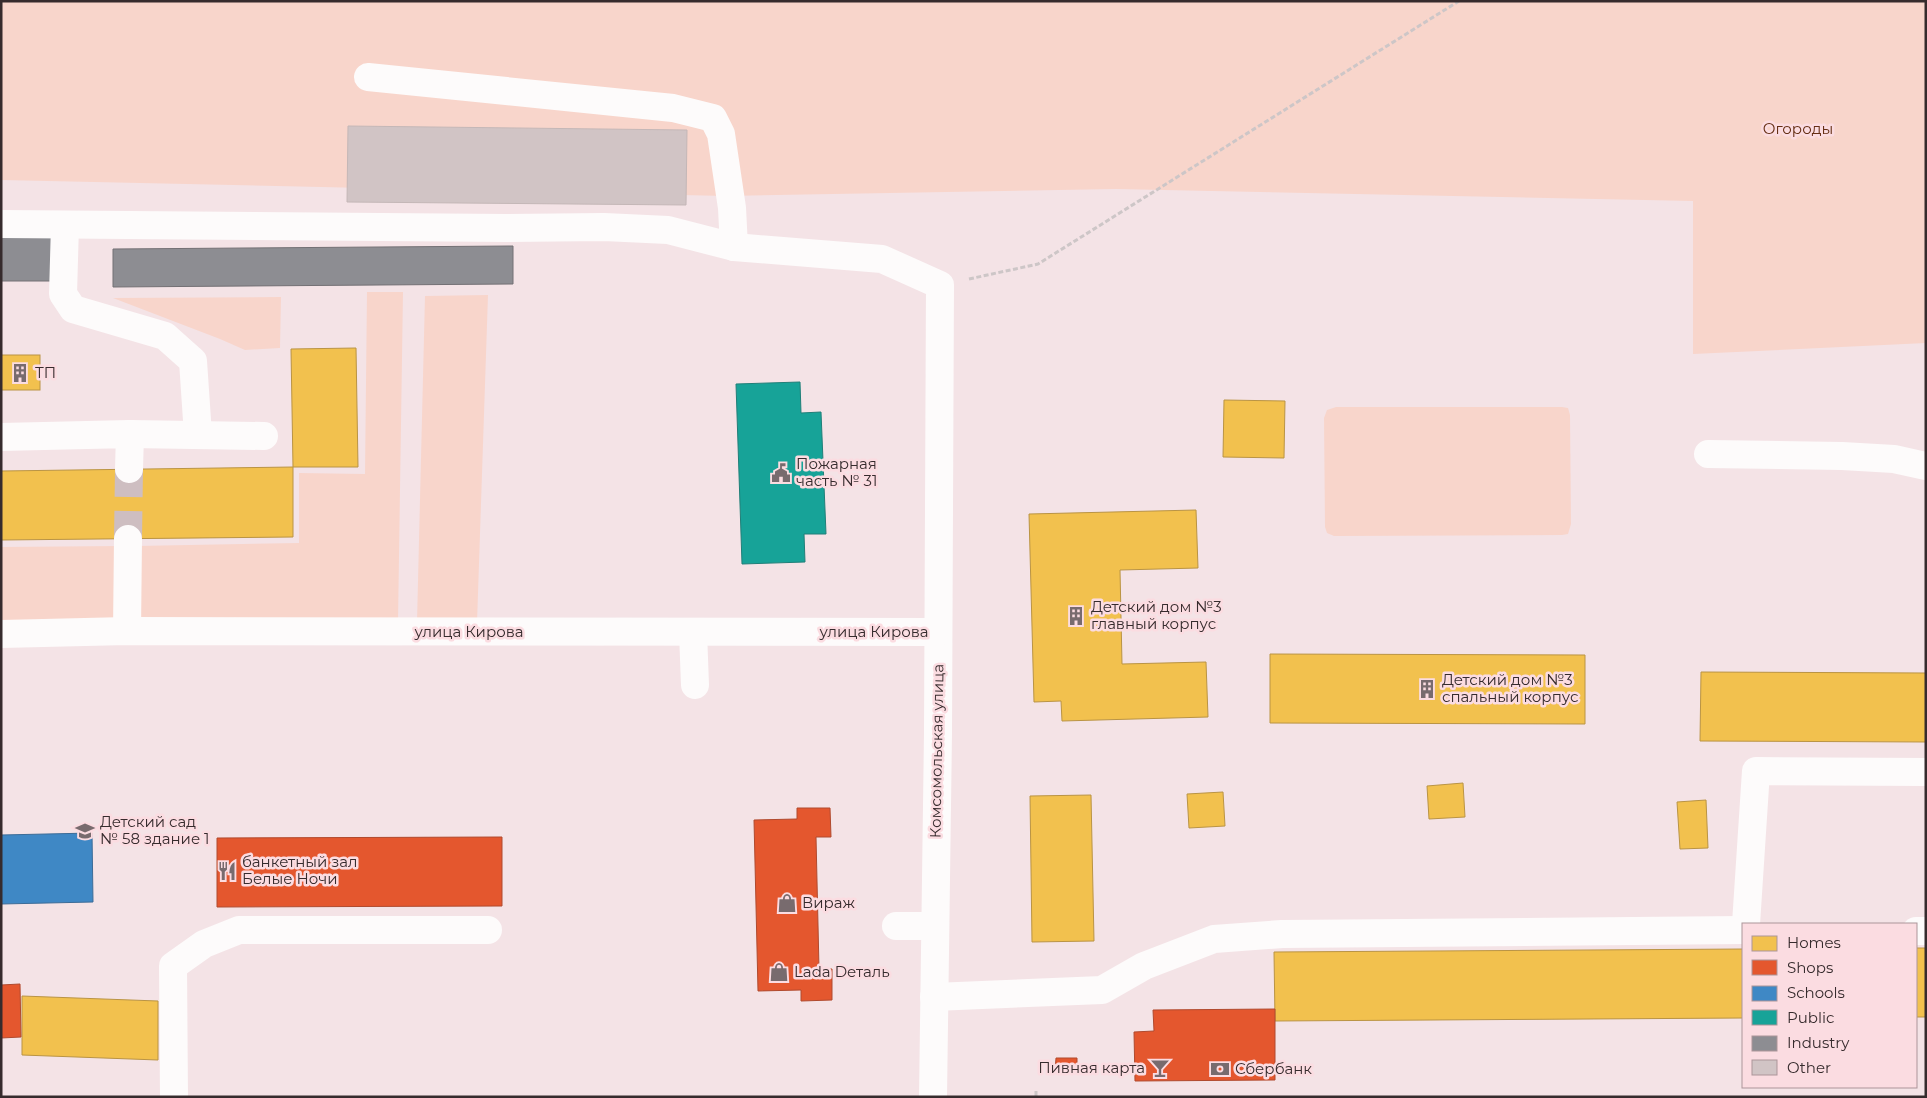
<svg xmlns="http://www.w3.org/2000/svg" width="1927" height="1098" font-family="Montserrat,sans-serif">
	<style>
		.green { fill: #f8d5cb }
		.homes { fill: #f2c14e; stroke: #ba9444 }
		.shops { fill: #e4572e; stroke: #b04a2e }
		.schools { fill: #3f88c5; stroke: #3c6c97 }
		.public { fill: #17a398; stroke: #207f78 }
		.industry { fill: #8d8d92; stroke: #737074 }
		.building { fill: #d1c4c5; stroke: #c4b7b7 }
		.lines { fill: none; stroke-linecap: round; stroke-linejoin: round }
		.minor-tunnel { stroke: #cebec1; stroke-width: 28; stroke-dasharray: 28 14; stroke-linecap: butt }
		.path { stroke: #cdc6c7; stroke-width: 3; stroke-dasharray: 5 2.5; stroke-linecap: butt }
		.minor { stroke: #fdfbfb; stroke-width: 28 }
		.labels { text-anchor: middle; stroke-width: 5; stroke-linejoin: round; paint-order: stroke }
		.park-label { font-size: 15px; fill: #652e13; stroke: #fbdce1 }
		.poi-label { font-size: 15px; fill: #362b2d; stroke: #fbdce1; text-anchor: start }
		.street-label { font-size: 15px; fill: #362b2d; stroke: #fbdce1 }
	</style>
	<rect width="100%" height="100%" fill="#f4e3e6"/>
	<g class="green">
		<path d="M1,1H1926V343L1693,354V201L1116,189L727,196L1,180Z"/>
		<path d="M367,292H403L398,622H133L136,546L299,543V473L365,474Z"/>
		<path d="M488,295L477,623L417,622L425,296Z"/>
		<path d="M281,297L280,348L245,350L220,339L113,298Z"/>
		<path d="M1336,407H1562L1568,408L1570,415L1571,524L1568,534L1562,535L1334,536L1327,533L1325,527L1324,418L1327,410Z"/>
		<path d="M122,546L121,622L1,625V547Z"/>
	</g>
	<g class="homes">
		<path d="M356,348L358,467H293L291,349Z"/>
		<rect x="1" y="355" width="39" height="35"/>
		<path d="M1224,400L1285,401L1284,458L1223,457Z"/>
		<path d="M293,467V537L1,540V471Z"/>
		<path d="M1196,510L1198,568L1120,570L1122,664L1206,662L1208,717L1062,721L1061,701L1034,702L1029,514Z"/>
		<path d="M1270,654L1585,655V724L1270,723Z"/>
		<path d="M1701,672L1926,673V742L1700,741Z"/>
		<path d="M1463,783L1465,817L1429,819L1427,786Z"/>
		<path d="M1223,792L1225,826L1189,828L1187,794Z"/>
		<path d="M1091,795L1094,941L1032,942L1030,796Z"/>
		<path d="M1706,800L1708,848L1680,849L1677,802Z"/>
		<rect x="1916" y="948" width="10" height="69"/>
		<path d="M1743,949V1018L1275,1021L1274,952Z"/>
		<path d="M22,996L158,1001V1060L22,1055Z"/>
	</g>
	<g class="shops">
		<path d="M797,808H830L831,837H816L819,969H832V1000L801,1001V990L758,991L754,820L797,819Z"/>
		<path d="M502,837V906L217,907V838Z"/>
		<path d="M20,984L21,1037L1,1038V985Z"/>
		<path d="M1275,1009V1080L1135,1081L1134,1032L1154,1031L1153,1010Z"/>
		<path d="M1056,1058H1077V1071H1055Z"/>
	</g>
	<path class="schools" d="M92,833L93,902L1,904V835Z"/>
	<path class="public" d="M800,382L801,413L821,412L826,534H804L805,562L742,564L736,384Z"/>
	<g class="industry">
		<path d="M1,236H55L53,281H1Z"/>
		<path d="M513,246V284L113,287V249Z"/>
	</g>
	<path class="building" d="M348,126L687,130L686,205L347,202Z"/>
	<g class="lines">
		<path class="minor-tunnel" d="M128,539L129,469"/>
		<g class="path">
			<path d="M969,279L1038,264L1459,1"/>
			<path d="M1036,1091V1097"/>
		</g>
		<g class="minor">
			<path d="M368,77L673,108L713,118L721,134L732,208L734,247"/>
			<path d="M1,224L507,228L604,227L668,230L734,247L882,259L940,285L938,733L933,1097"/>
			<path d="M65,225L63,294L73,309L165,336L193,361L198,435"/>
			<path d="M130,434L264,436"/>
			<path d="M1,437L130,434L129,469"/>
			<path d="M1708,454L1842,456L1894,459L1926,466"/>
			<path d="M127,631L128,539"/>
			<path d="M693,632L695,685"/>
			<path d="M1,634L127,631L938,632"/>
			<path d="M1746,924L1756,771L1926,772"/>
			<path d="M896,926H934"/>
			<path d="M1916,931H1926"/>
			<path d="M934,997L1102,990L1144,966L1214,939L1282,934L1743,930"/>
			<path d="M174,1097L173,966L204,944L239,930H488"/>
		</g>
	</g>
	<defs>
		<g id="building-bare" transform="scale(1.5)"><path d="M-4-6H4V6H1V3H-1V6H-4ZM-2.5-4.3h1.7v1.8h-1.7ZM.8-4.3h1.7v1.8H.8ZM-2.5-1h1.7V.8h-1.7ZM.8-1h1.7V.8H.8Z" fill="#786b6e" stroke="#fbdce1" stroke-width="2.5" paint-order="stroke"/></g>
		<g id="civic-bare" transform="scale(1.5)"><path d="M-.6-6.5H3V-4.5H.6V-3L4-1V1h2V6H-6V1h2V-1L-.6-3ZM-1.2 2.5V6h2.4V2.5Z" fill="#786b6e" stroke="#fbdce1" stroke-width="2.5" paint-order="stroke"/></g>
		<g id="school-bare" transform="scale(1.5)"><path d="M0-5L7-2L0 1L-7-2ZM-4 1L0 2.5L4 1V4Q0 6-4 4Z" fill="#786b6e" stroke="#fbdce1" stroke-width="2.5" paint-order="stroke"/></g>
		<g id="restaurant-bare" transform="scale(1.5)"><path d="M-5-6h1v4h1v-4h1v4h1v-4h1v5L-1.5 .5V6h-2V.5L-5-1ZM5-6V6H3V1.5H1.5Q1.5-4 5-6Z" fill="#786b6e" stroke="#fbdce1" stroke-width="2.5" paint-order="stroke"/></g>
		<g id="shop-bare" transform="scale(1.5)"><path d="M-5-2.5h2.3a2.7 3.5 0 0 1 5.4 0H5L5.5 6h-11ZM-1.5-2.5h3a1.5 2.3 0 0 0-3 0Z" fill="#786b6e" stroke="#fbdce1" stroke-width="2.5" paint-order="stroke"/></g>
		<g id="bar-bare" transform="scale(1.5)"><path d="M-6-5H6L.8 .8V4.5H3.5V6h-7V4.5H-.8V.8Z" fill="#786b6e" stroke="#fbdce1" stroke-width="2.5" paint-order="stroke"/></g>
		<g id="bank-bare" transform="scale(1.5)"><path d="M-6-4H6V4H-6ZM0-2.3a2.3 2.3 0 1 0 0 4.6a2.3 2.3 0 1 0 0-4.6Z" fill="#786b6e" stroke="#fbdce1" stroke-width="2.5" paint-order="stroke"/></g>
	</defs>
	<g fill-rule="evenodd">
		<use href="#building-bare" x="20" y="373"/>
		<use href="#civic-bare" x="781" y="473"/>
		<use href="#building-bare" x="1076" y="616"/>
		<use href="#building-bare" x="1427" y="689"/>
		<use href="#school-bare" x="85" y="831"/>
		<use href="#restaurant-bare" x="227" y="871"/>
		<use href="#shop-bare" x="787" y="903"/>
		<use href="#shop-bare" x="779" y="972"/>
		<use href="#bar-bare" x="1160" y="1068"/>
		<use href="#bank-bare" x="1220" y="1069"/>
	</g>
	<g class="labels">
		<g class="park-label">
			<text x="1798" y="134">Огороды</text>
		</g>
		<g class="poi-label">
			<text x="35" y="378">ТП</text>
			<text x="796" y="469">Пожарная<tspan x="796" dy="17">часть № 31</tspan></text>
			<text x="1091" y="612">Детский дом №3<tspan x="1091" dy="17">главный корпус</tspan></text>
			<text x="1442" y="685">Детский дом №3<tspan x="1442" dy="17">спальный корпус</tspan></text>
			<text x="100" y="827">Детский сад<tspan x="100" dy="17">№ 58 здание 1</tspan></text>
			<text x="242" y="867">банкетный зал<tspan x="242" dy="17">Белые Ночи</tspan></text>
			<text x="802" y="908">Вираж</text>
			<text x="794" y="977">Lada Dеталь</text>
			<text x="1145" y="1073" text-anchor="end">Пивная карта</text>
			<text x="1235" y="1074">Сбербанк</text>
		</g>
		<g class="street-label">
			<text x="469" y="637">улица Кирова</text>
			<text x="874" y="637">улица Кирова</text>
			<text transform="translate(937 751) rotate(-89)" y="5">Комсомольская улица</text>
		</g>
	</g>
	<rect width="1927" height="1098" fill="none" stroke="#362b2d" stroke-width="5"/>
	<rect x="1742" y="923" width="175" height="165" fill="#fbdce1" stroke="#ac9599"/>
	<rect x="1752" y="936" width="25" height="15" fill="#f2c14e" stroke="#ac9599"/>
	<text x="1787" y="948" font-size="15" fill="#362b2d">Homes</text>
	<rect x="1752" y="960" width="25" height="15" fill="#e4572e" stroke="#ac9599"/>
	<text x="1787" y="973" font-size="15" fill="#362b2d">Shops</text>
	<rect x="1752" y="986" width="25" height="15" fill="#3f88c5" stroke="#ac9599"/>
	<text x="1787" y="998" font-size="15" fill="#362b2d">Schools</text>
	<rect x="1752" y="1010" width="25" height="15" fill="#17a398" stroke="#ac9599"/>
	<text x="1787" y="1023" font-size="15" fill="#362b2d">Public</text>
	<rect x="1752" y="1036" width="25" height="15" fill="#8d8d92" stroke="#ac9599"/>
	<text x="1787" y="1048" font-size="15" fill="#362b2d">Industry</text>
	<rect x="1752" y="1060" width="25" height="15" fill="#d1c4c5" stroke="#ac9599"/>
	<text x="1787" y="1073" font-size="15" fill="#362b2d">Other</text>
</svg>
